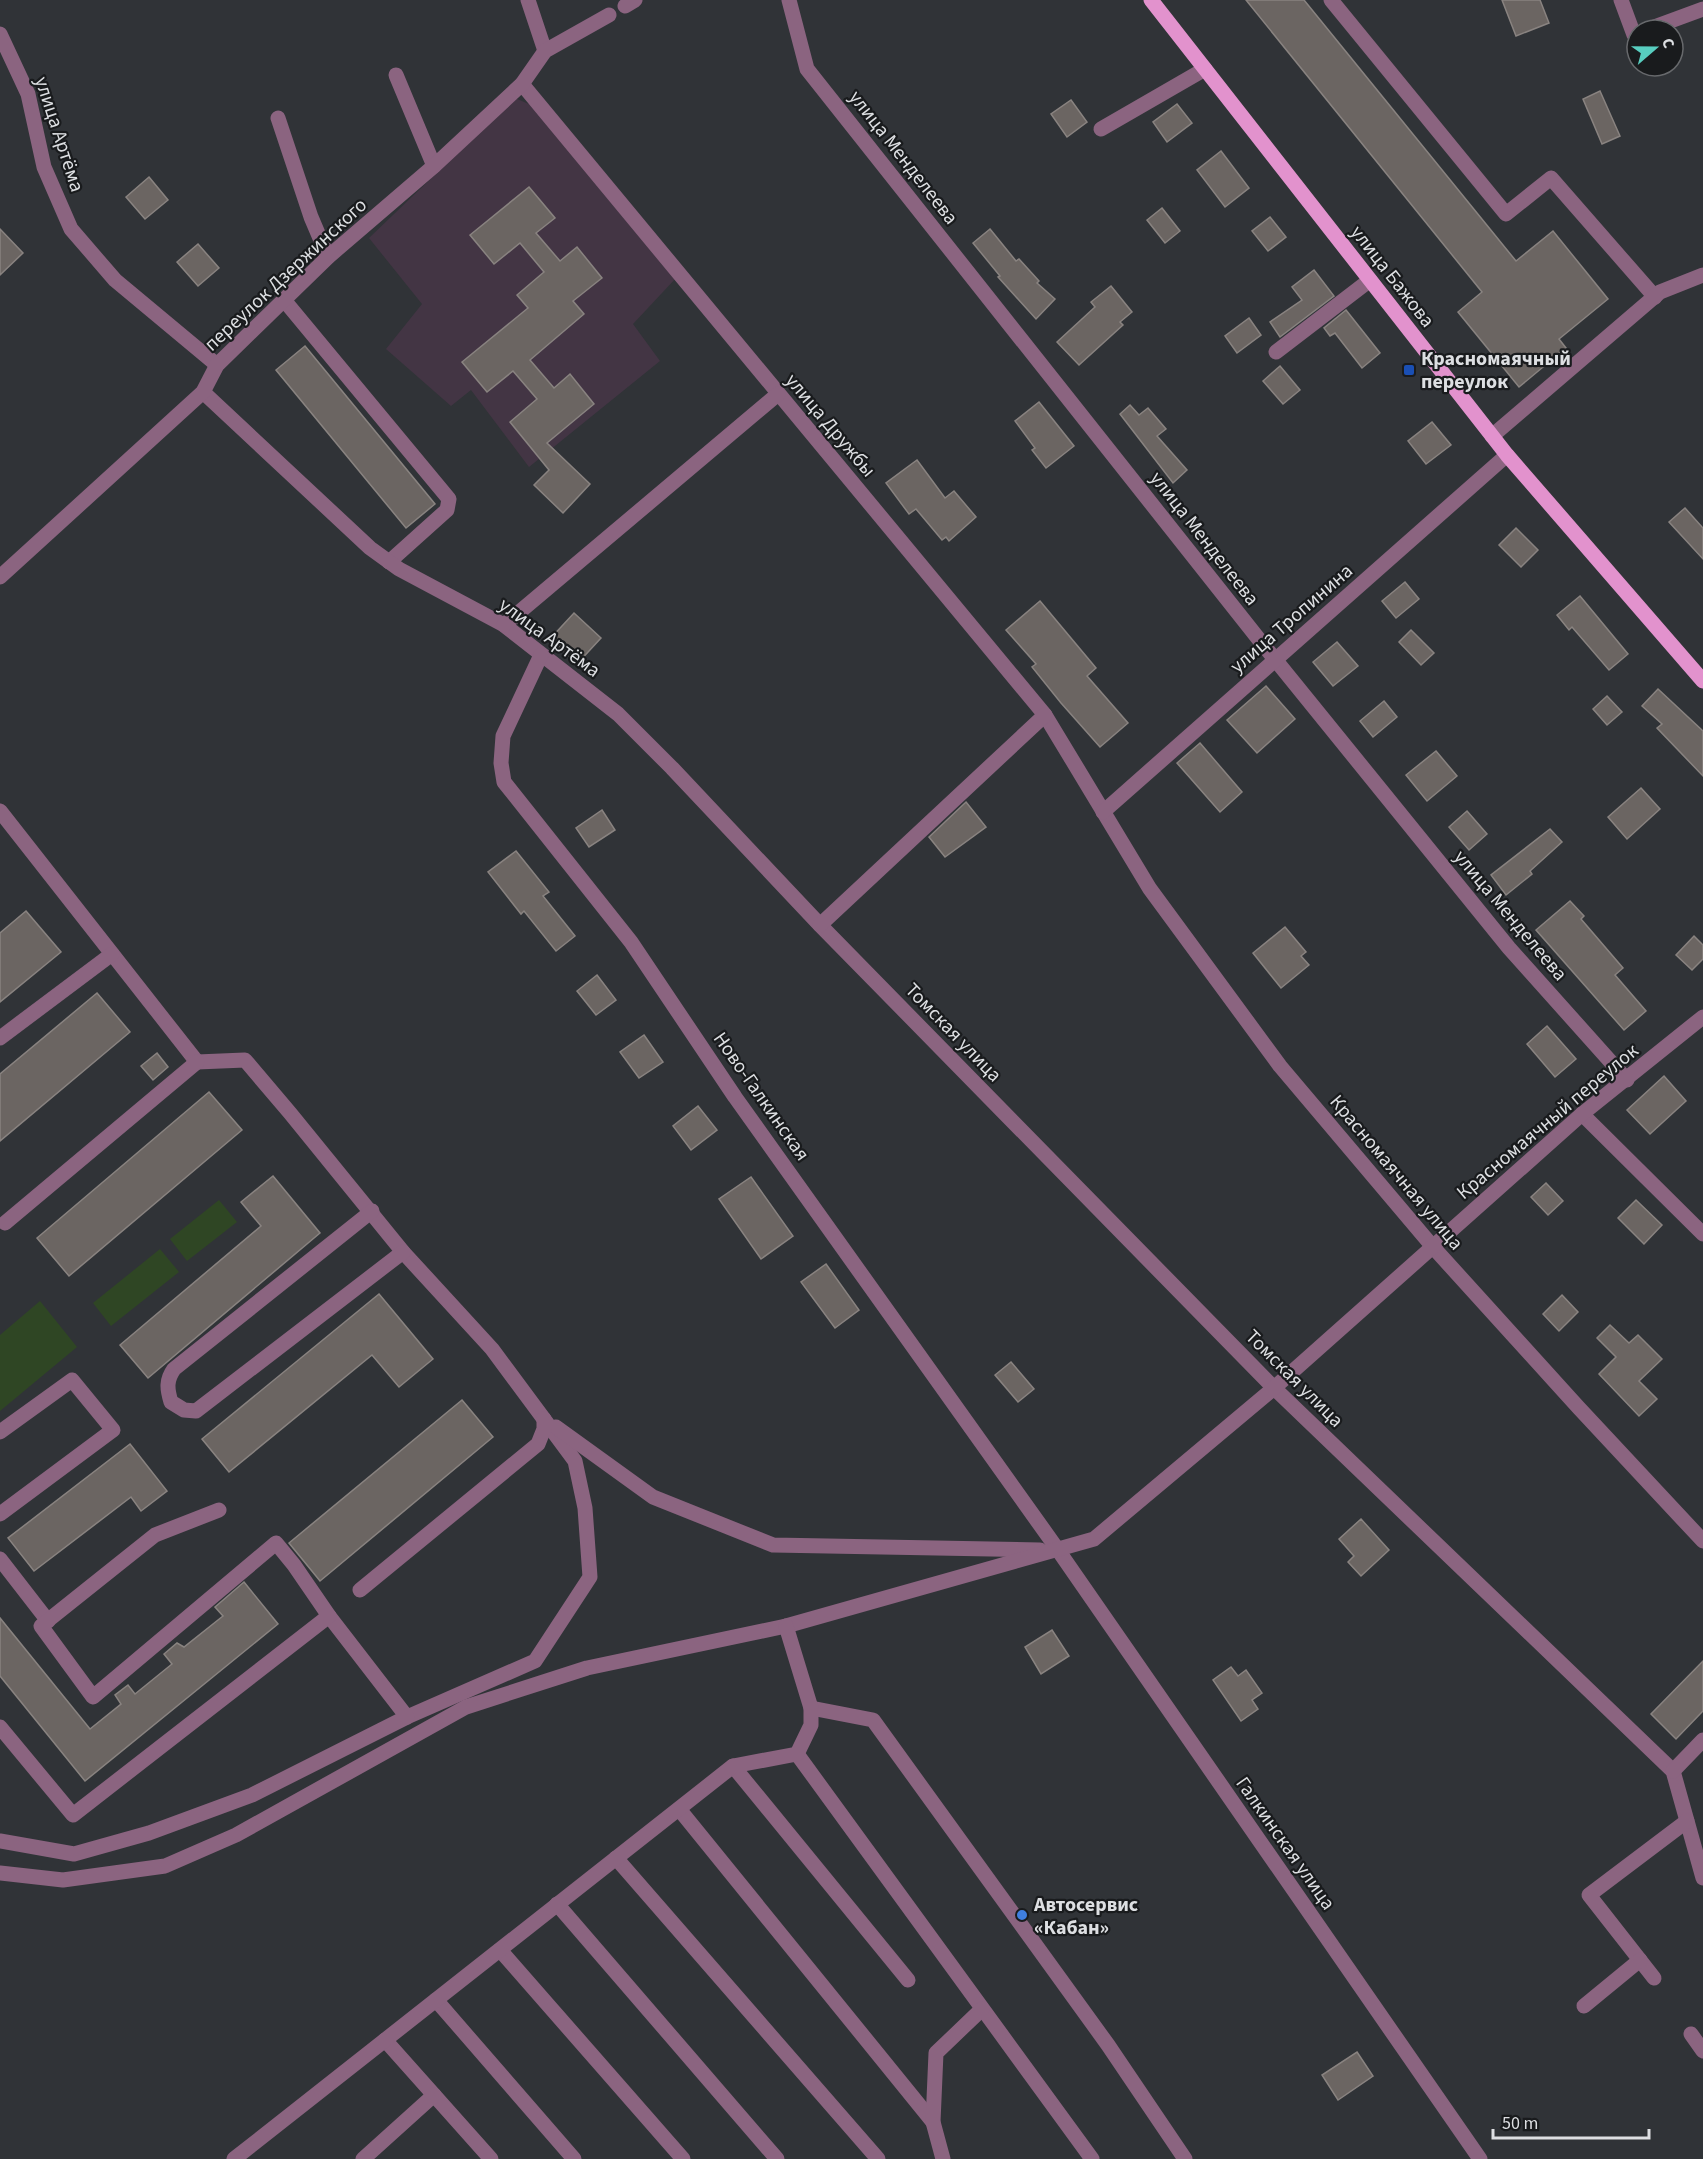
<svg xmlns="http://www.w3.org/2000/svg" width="1703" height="2159" font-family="'Source Sans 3',sans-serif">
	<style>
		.education { fill: #433544 }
		.green { fill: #2f4624 }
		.building { fill: #6b6562; stroke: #898380; stroke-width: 1.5 }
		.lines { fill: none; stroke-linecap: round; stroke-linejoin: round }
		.minor { stroke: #8b6480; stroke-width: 15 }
		.major { stroke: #e292cd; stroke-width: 15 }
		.transit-dot { fill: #1a4fb4; stroke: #191b1d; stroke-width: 2 }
		.shop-dot { fill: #3f7fe0; stroke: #191b1d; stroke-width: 2 }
		.labels { text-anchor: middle; stroke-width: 4.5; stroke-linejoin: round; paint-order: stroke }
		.street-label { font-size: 20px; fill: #dddfe2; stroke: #191b1d }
		.poi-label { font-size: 20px; font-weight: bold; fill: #dddfe2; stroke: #191b1d; text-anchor: start }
	</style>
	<rect width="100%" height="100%" fill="#303337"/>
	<path class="education" d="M515,98L531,105L676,278L633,324L660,361L529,467L471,390L451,406L386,349L422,304L369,238Z"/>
	<g class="green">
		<path d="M219,1200L237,1222L187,1261L170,1239Z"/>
		<path d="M160,1249L179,1272L111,1326L93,1303Z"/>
		<path d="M40,1301L77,1347L0,1411V1335Z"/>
	</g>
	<g class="building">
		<path d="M1246,0H1304L1516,261L1553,231L1608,299L1559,339L1566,348L1519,387L1458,312L1482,292Z"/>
		<path d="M1502,0H1540L1549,23L1516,36Z"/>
		<path d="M1600,91L1620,136L1602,144L1583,99Z"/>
		<path d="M1071,100L1087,122L1067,137L1051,114Z"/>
		<path d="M1177,104L1192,123L1167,142L1153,122Z"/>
		<path d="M1221,151L1249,188L1225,207L1197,170Z"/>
		<path d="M149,177L168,200L145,219L126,197Z"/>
		<path d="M529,187L555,218L536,233L560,261L577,247L602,278L573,301L584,314L530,360L554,388L570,374L594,404L547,443L590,484L563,513L534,485L549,470L510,422L537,399L513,371L487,392L462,362L528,308L517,295L544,272L520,243L494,264L470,235Z"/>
		<path d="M1162,208L1180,231L1165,243L1147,220Z"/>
		<path d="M1270,217L1286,237L1268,251L1252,231Z"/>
		<path d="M0,229L23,253L0,275Z"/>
		<path d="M990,229L1016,261L1019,259L1039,281L1037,283L1055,299L1036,319L998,277L1000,276L973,243Z"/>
		<path d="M198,244L219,268L198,286L177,262Z"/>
		<path d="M1314,270L1334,296L1280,337L1270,322L1302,300L1292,287Z"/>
		<path d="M1111,286L1132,312L1120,322L1123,325L1079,365L1057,342L1095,307L1091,302Z"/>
		<path d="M1346,310L1380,353L1362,368L1335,333L1330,336L1324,328Z"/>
		<path d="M1249,318L1261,335L1237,353L1225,336Z"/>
		<path d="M305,346L435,504L406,528L276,370Z"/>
		<path d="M1280,366L1300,390L1283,404L1263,381Z"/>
		<path d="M1039,402L1074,446L1046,468L1032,450L1035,448L1015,421Z"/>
		<path d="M1130,405L1139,415L1148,408L1166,429L1157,436L1187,470L1173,483L1120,414Z"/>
		<path d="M1432,422L1451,445L1426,464L1408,441Z"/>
		<path d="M917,460L945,498L954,491L976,517L949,541L946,537L942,540L916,509L909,514L886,483Z"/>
		<path d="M1685,508L1703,528V559L1669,522Z"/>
		<path d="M1516,528L1538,550L1521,567L1499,545Z"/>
		<path d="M1405,582L1419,599L1396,618L1382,601Z"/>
		<path d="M1580,596L1628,654L1609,670L1572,627L1569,630L1557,615Z"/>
		<path d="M1040,601L1096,668L1087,676L1128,723L1100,747L1061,703L1032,667L1036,664L1006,630Z"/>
		<path d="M574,613L601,638L577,664L550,639Z"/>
		<path d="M1411,630L1434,653L1421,665L1399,642Z"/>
		<path d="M1337,642L1358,666L1333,686L1313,662Z"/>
		<path d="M1266,686L1295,719L1257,753L1227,720Z"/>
		<path d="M1658,689L1703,731V776L1657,728L1662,724L1642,706Z"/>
		<path d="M1607,696L1622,712L1607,725L1593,709Z"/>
		<path d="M1384,701L1397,717L1373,737L1360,721Z"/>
		<path d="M1200,743L1242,792L1220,812L1177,763Z"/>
		<path d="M1436,751L1457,776L1427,801L1406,775Z"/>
		<path d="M1641,788L1660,809L1627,839L1608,817Z"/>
		<path d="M966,802L986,827L945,857L929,837Z"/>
		<path d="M602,810L615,830L589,847L576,828Z"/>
		<path d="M1467,811L1487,834L1469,850L1449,827Z"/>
		<path d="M1550,829L1562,842L1530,871L1532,874L1506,895L1491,875Z"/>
		<path d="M516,851L549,892L543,896L575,936L556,951L524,911L521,914L488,872Z"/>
		<path d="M1570,901L1584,916L1581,919L1623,968L1615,975L1646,1011L1624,1030L1536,930Z"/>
		<path d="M26,911L61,952L0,1002V933Z"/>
		<path d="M1285,927L1306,952L1301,956L1309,965L1281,988L1253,953Z"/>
		<path d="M1694,936L1703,945V959L1692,970L1676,955Z"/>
		<path d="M597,975L616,1000L596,1015L577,991Z"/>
		<path d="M97,993L130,1032L0,1141V1074Z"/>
		<path d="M1547,1026L1576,1059L1555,1077L1527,1044Z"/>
		<path d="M644,1035L663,1062L639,1078L620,1052Z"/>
		<path d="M157,1053L168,1067L153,1080L141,1066Z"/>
		<path d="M1664,1076L1686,1101L1650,1134L1627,1110Z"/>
		<path d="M209,1092L242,1130L69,1276L37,1238Z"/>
		<path d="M698,1106L717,1130L691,1150L673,1126Z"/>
		<path d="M273,1176L320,1233L148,1378L120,1345L261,1226L241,1202Z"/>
		<path d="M751,1177L793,1236L761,1259L719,1199Z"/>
		<path d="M1546,1183L1563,1201L1548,1215L1531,1197Z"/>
		<path d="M1636,1200L1662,1225L1644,1244L1618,1218Z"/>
		<path d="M826,1264L859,1310L835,1328L801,1282Z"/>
		<path d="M379,1294L433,1359L399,1387L372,1355L229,1472L202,1439Z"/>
		<path d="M1562,1295L1578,1312L1559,1331L1543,1314Z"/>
		<path d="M1610,1325L1629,1343L1638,1335L1662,1359L1639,1381L1657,1399L1639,1416L1599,1374L1616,1357L1597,1338Z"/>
		<path d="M1011,1362L1034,1389L1018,1402L995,1375Z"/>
		<path d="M462,1400L493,1437L320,1581L289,1543Z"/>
		<path d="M130,1444L167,1491L141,1511L131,1497L34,1571L8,1538Z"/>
		<path d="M1361,1519L1389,1550L1361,1576L1348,1562L1354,1556L1339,1539Z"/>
		<path d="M244,1582L278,1624L85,1781L0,1676V1618L90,1729L121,1704L115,1695L128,1685L135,1694L172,1664L164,1654L177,1643L184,1647L223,1616L215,1607Z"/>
		<path d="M1052,1630L1069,1656L1041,1674L1025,1647Z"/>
		<path d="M1703,1661V1711L1676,1739L1651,1714Z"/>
		<path d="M1231,1667L1238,1676L1246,1670L1262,1693L1252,1700L1258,1709L1241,1721L1213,1680Z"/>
		<path d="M1357,2052L1373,2076L1338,2100L1322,2075Z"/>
	</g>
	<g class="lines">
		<g class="minor">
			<path d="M528,0L545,51"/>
			<path d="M789,0L807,69L1261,642L1509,948L1627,1080"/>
			<path d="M1331,0L1506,214L1551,178L1655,297"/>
			<path d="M1621,0L1634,35L1637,33"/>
			<path d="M625,6L635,0"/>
			<path d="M1646,30L1703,9"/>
			<path d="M0,34L28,94L44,167L71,229L115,280L217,365"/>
			<path d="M396,75L434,166"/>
			<path d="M522,84L1045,715L1150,889L1280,1066L1433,1247L1578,1407L1703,1541"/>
			<path d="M278,118L311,217L328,257"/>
			<path d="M1101,129L1205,69"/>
			<path d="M284,300L449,499L447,510L389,562"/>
			<path d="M1276,352L1370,280"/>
			<path d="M203,392L370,548L399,569L504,625L618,714L672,768L820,925L1274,1388L1673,1771L1703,1878"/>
			<path d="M1492,436L1660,292L1703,275"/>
			<path d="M0,577L203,392L217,365L328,257L434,166L522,84L545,51L609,15"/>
			<path d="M504,625L778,394"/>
			<path d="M541,655L503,736L501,763L504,782L631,942L735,1097L1058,1550L1480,2159"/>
			<path d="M0,811L197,1062L245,1060L290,1113L403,1252L492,1349L575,1461L585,1508L590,1577L535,1661L407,1717L252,1795L149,1833L74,1854L0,1841"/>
			<path d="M1103,812L1507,455"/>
			<path d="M820,925L1045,715"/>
			<path d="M0,1038L112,954"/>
			<path d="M1582,1114L1703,1234"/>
			<path d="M372,1211L174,1369C166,1380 167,1389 171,1402L184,1410L196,1411L403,1252"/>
			<path d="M5,1223L197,1062"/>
			<path d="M556,1427L653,1497L773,1545L1040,1550"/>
			<path d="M0,1432L72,1380L113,1430L0,1514"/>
			<path d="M0,1559L48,1621"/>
			<path d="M360,1590L538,1444L544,1429V1419"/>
			<path d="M329,1616L407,1717"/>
			<path d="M811,1708L873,1720L1108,2045L1185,2159"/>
			<path d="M0,1727L73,1815L329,1616L294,1565L276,1543L93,1697L41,1626L155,1535L219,1510"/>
			<path d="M797,1754L1092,2159"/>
			<path d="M733,1766L908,1980"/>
			<path d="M1673,1771L1703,1740"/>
			<path d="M679,1809L933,2122"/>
			<path d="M616,1858L878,2159"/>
			<path d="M0,1873L63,1880L165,1866L236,1835L466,1707L587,1668L786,1626L1094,1539L1274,1388L1582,1114L1703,1017"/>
			<path d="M557,1904L777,2159"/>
			<path d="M500,1950L683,2159"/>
			<path d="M1654,1978L1589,1895L1687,1821"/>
			<path d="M436,2000L574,2159"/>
			<path d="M1584,2006L1640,1960"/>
			<path d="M1691,2034L1703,2051"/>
			<path d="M385,2040L491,2159"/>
			<path d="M234,2159L733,1766L797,1754L811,1725V1708L786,1626"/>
			<path d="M363,2159L434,2095"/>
			<path d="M943,2159L933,2122L936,2053L982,2009"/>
		</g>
		<path class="major" d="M1151,0L1507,455L1703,681"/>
	</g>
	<rect class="transit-dot" x="1403" y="364" width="12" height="12" rx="3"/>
	<circle class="shop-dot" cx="1022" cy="1915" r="6"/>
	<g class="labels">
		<g class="street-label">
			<text transform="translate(60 134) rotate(72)" y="7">улица Артёма</text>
			<text transform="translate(904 157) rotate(52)" y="7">улица Менделеева</text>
			<text transform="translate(285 274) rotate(-43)" y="7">переулок Дзержинского</text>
			<text transform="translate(1393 276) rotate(52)" y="7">улица Бажова</text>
			<text transform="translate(831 425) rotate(50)" y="7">улица Дружбы</text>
			<text transform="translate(1205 538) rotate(52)" y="7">улица Менделеева</text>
			<text transform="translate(1291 618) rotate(-41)" y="7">улица Тропинина</text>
			<text transform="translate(550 637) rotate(36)" y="7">улица Артёма</text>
			<text transform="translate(1511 915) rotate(50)" y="7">улица Менделеева</text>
			<text transform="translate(954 1032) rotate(46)" y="7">Томская улица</text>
			<text transform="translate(762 1096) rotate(55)" y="7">Ново-Галкинская</text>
			<text transform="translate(1547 1121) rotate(-40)" y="7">Красномаячный переулок</text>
			<text transform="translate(1397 1172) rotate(50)" y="7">Красномаячная улица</text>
			<text transform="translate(1295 1378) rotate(45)" y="7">Томская улица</text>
			<text transform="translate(1286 1843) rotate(55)" y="7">Галкинская улица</text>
		</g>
		<g class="poi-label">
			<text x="1421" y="365">Красномаячный<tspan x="1421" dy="23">переулок</tspan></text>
			<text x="1034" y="1911">Автосервис<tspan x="1034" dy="23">«Кабан»</tspan></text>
		</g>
	</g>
	<g transform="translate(1655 48) rotate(70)"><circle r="28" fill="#191b1d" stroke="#67696c" stroke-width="1.5"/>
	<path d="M0-4.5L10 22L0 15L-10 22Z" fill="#58cec0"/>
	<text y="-9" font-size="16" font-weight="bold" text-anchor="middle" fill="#dddfe2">С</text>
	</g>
	<path d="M1493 2129v9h156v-9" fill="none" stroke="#dddfe2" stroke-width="3"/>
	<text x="1502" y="2129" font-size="18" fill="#dddfe2" stroke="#191b1d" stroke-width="4.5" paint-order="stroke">50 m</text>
</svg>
